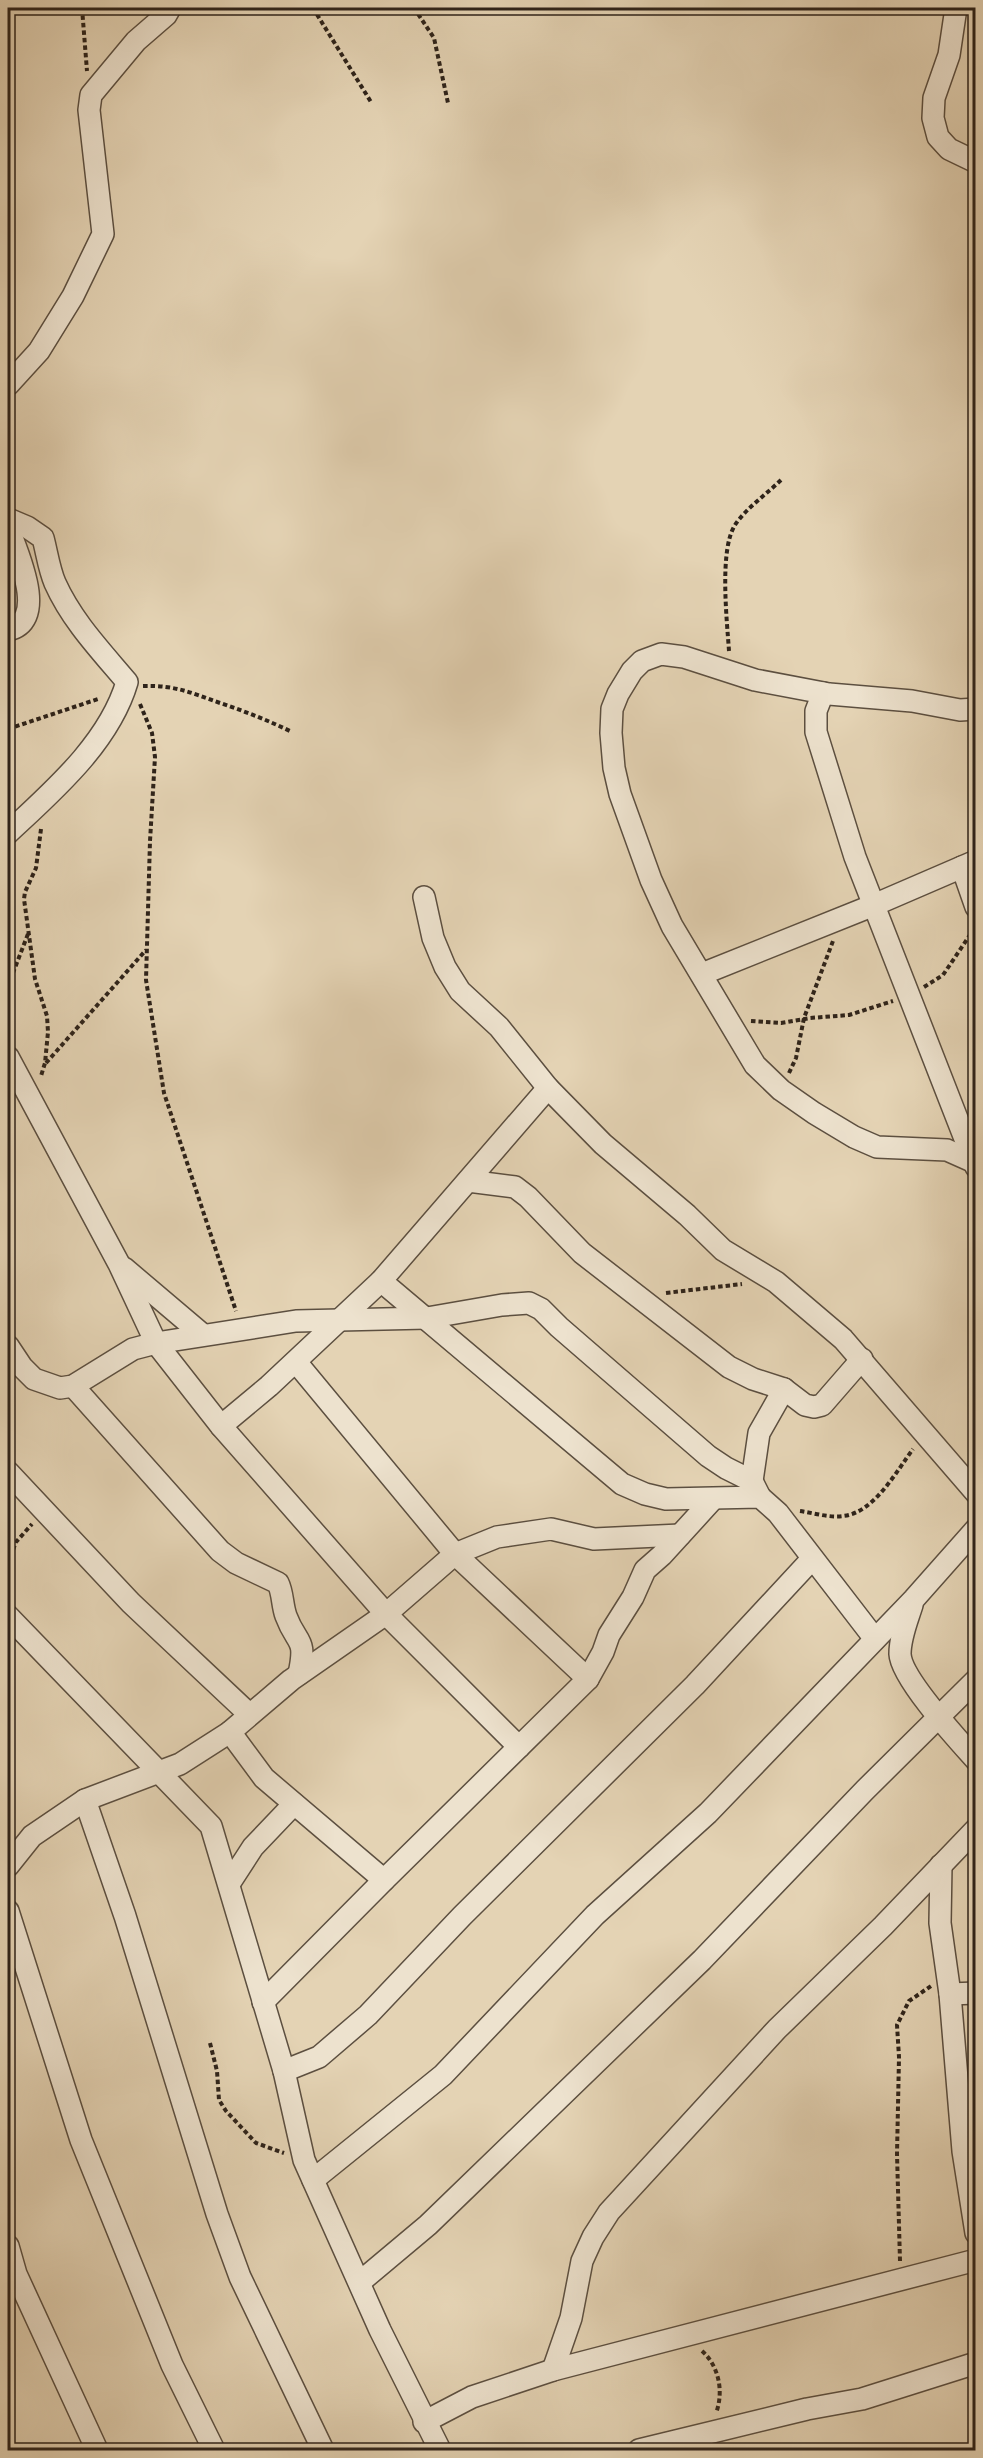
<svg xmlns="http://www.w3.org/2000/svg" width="983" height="2458" font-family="'Old Standard TT',serif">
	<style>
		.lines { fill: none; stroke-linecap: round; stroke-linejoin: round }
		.minor-casing { stroke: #5c4f40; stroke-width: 24 }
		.path { stroke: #2e231a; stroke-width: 4; stroke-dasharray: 4.5 3; stroke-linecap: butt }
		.minor { stroke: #ede2ce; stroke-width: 21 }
	</style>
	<rect width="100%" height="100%" fill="#e4d3b4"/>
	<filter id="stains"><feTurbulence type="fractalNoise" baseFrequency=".00333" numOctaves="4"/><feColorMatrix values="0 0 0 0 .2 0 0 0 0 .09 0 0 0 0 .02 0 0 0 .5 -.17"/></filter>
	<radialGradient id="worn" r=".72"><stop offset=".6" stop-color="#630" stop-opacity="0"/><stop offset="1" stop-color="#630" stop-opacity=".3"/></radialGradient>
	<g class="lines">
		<g class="minor-casing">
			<g id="minor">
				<path d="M956,8L949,55L934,98L933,118L938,137L949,149L976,162"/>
				<path d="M8,385L39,351L73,296L103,234L89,110L91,95L136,41L166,15L170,8"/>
				<path d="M8,519L27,527L43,538C47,553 49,569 55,583C72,621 101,651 127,682C109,743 53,791 8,833"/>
				<path d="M8,527C16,550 50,621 8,630"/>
				<path d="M823,693L816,711V732L855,857L976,1167"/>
				<path d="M962,867L976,907"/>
				<path d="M424,897L433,938L445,967L460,991L499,1027L548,1088L603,1144L687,1215L723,1250L776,1282L843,1339L976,1493"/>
				<path d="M702,974L874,905L976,861"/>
				<path d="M8,1057L119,1264L156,1343L221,1426L386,1614L519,1747"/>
				<path d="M974,1162L947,1150L877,1147L854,1137L814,1113L781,1090L755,1065L672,926L651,880L620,794L614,768L611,733L612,709L618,694L632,671L642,661L661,654L684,657L755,680L829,694L912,701L960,710L976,709"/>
				<path d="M468,1181L515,1187L528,1197L582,1253L729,1367L753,1379L784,1389L805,1405L814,1407L822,1405L862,1359"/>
				<path d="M124,1268L203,1335"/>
				<path d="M381,1281L622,1484L645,1494L666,1499L760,1497L778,1513L875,1639"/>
				<path d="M8,1346L22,1367L34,1379L60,1388L73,1386L133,1349L156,1343L296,1321L427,1318L502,1305L529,1303L541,1309L559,1327L708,1456L726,1468L752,1481L760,1497"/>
				<path d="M296,1362L455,1554L588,1679"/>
				<path d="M73,1386L220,1551L236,1563L278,1583C283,1593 282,1605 286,1616C297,1646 307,1636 299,1674"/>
				<path d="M221,1426L269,1386L381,1281L548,1088"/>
				<path d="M8,1472L131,1603L249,1714"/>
				<path d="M752,1481L759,1433L784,1389"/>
				<path d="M912,1605C907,1621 900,1637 900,1654C901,1678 959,1741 976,1760"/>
				<path d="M8,1616L211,1826L284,2071L304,2160L380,2330L440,2450"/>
				<path d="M230,1732L264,1778L384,1880"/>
				<path d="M85,1800L125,1916L217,2214L240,2277L323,2450"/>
				<path d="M941,1865L940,1923L950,1994L963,2151L976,2233"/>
				<path d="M8,1866L32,1836L85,1800L180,1764L230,1732L291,1680L386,1614L455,1554L497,1537L551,1529L594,1539L680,1535"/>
				<path d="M229,1884L253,1847L294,1804"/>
				<path d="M8,1911L81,2140L172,2365L214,2450"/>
				<path d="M950,1994L976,1993"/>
				<path d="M263,2002L384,1880L588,1679L603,1652L609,1635L633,1597L645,1570L662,1555L713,1499"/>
				<path d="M284,2071L319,2057L368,2015L462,1916L695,1685L812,1559"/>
				<path d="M313,2180L443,2075L595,1915L708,1813L914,1599L976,1529"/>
				<path d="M8,2246L16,2274L97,2450"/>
				<path d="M360,2282L428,2225L702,1960L865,1790L976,1680"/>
				<path d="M553,2370L571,2318L582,2261L593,2237L609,2212L777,2029L883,1926L976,1829"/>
				<path d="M424,2422L472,2397L553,2370L976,2260"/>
				<path d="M639,2450L807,2409L862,2399L976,2363"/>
			</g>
		</g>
		<g class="path">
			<path d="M82,8L87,71"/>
			<path d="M313,8L371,102"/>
			<path d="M414,8L434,38L448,103"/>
			<path d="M729,651C727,621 719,550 735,525C746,508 767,494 782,479"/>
			<path d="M143,686C175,685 192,693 220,703C244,711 267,720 290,731"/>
			<path d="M140,704L152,733L155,757L150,841L146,980L164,1093L236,1311"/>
			<path d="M8,729L98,699"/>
			<path d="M41,829L36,868L25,892L24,899L35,979L47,1016L48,1032L45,1063L41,1076"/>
			<path d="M8,979L13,973L28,934"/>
			<path d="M924,987L943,975L976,926"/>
			<path d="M751,1021L781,1023L810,1018L849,1015L893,1001"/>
			<path d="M46,1063L146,950"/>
			<path d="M789,1073L796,1058L804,1018L833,941"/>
			<path d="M666,1293L742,1284"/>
			<path d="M800,1511C814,1513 829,1518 843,1516C874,1513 896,1472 913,1449"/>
			<path d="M8,1564L16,1542L32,1524"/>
			<path d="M210,2043L217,2071L219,2100L226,2111L256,2143L284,2153"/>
			<path d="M900,2261L897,2154L899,2057L897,2025L909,2001L931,1986"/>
			<path d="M702,2351C719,2366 724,2392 716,2413"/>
		</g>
		<use href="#minor" class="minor"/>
	</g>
	<rect width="983" height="2458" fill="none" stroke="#e4d3b4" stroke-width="30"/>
	<rect x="9" y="9" width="965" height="2440" fill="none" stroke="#2e231a" stroke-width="3"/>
	<rect x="15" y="15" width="953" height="2428" fill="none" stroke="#2e231a" stroke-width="1.5"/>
	<rect width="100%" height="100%" filter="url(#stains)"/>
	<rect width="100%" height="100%" fill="url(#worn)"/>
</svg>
